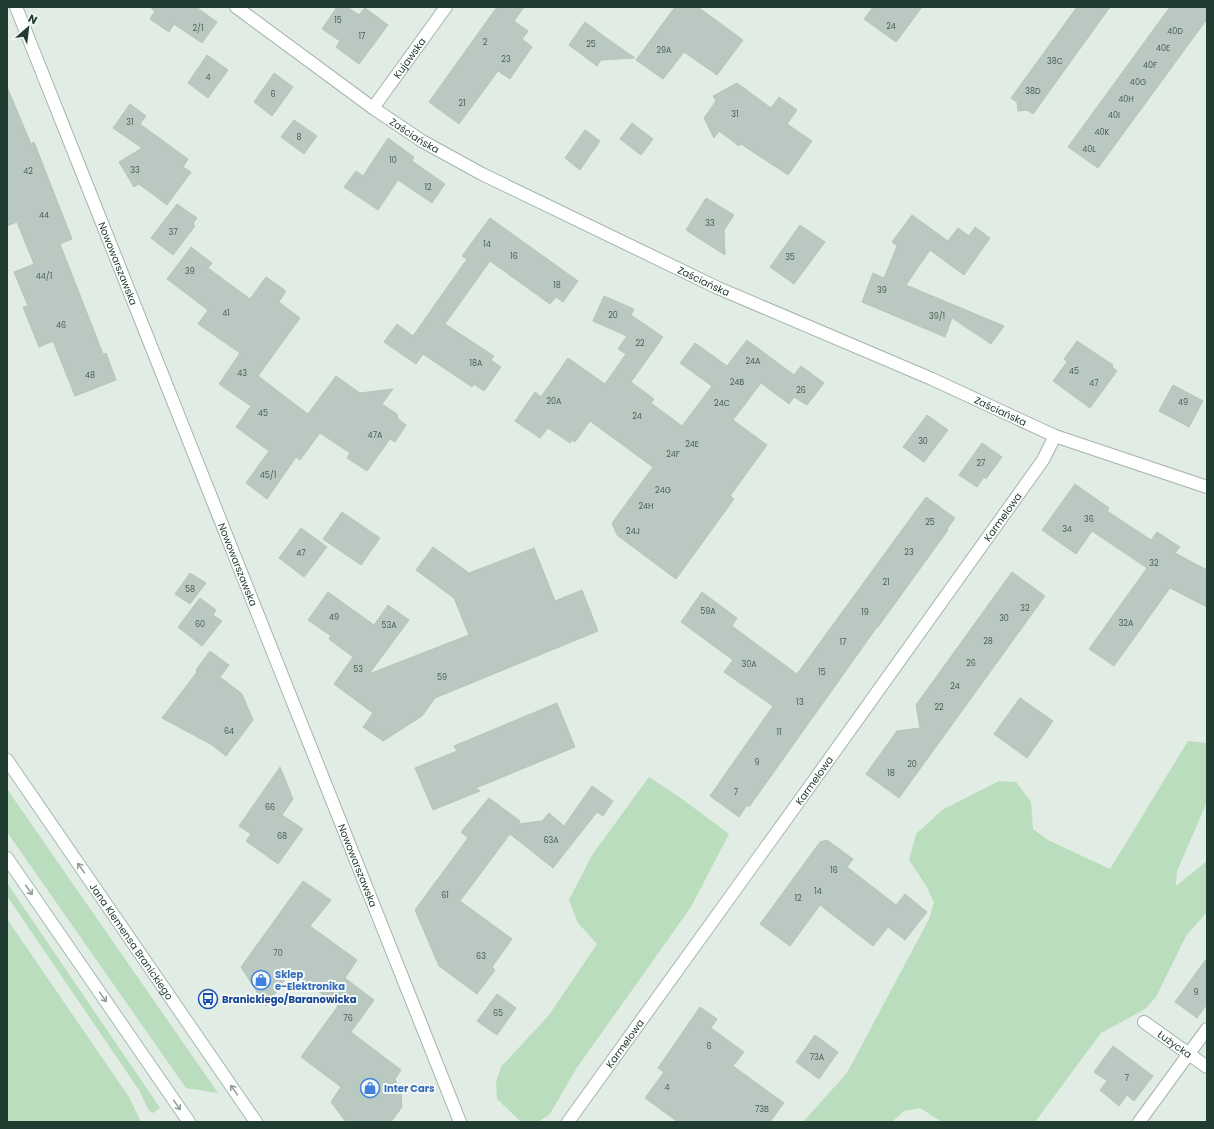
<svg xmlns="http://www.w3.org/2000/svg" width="1214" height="1129" font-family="Poppins,sans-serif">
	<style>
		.green { fill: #baddbe }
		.building { fill: #b9c9c1; stroke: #b4c5bb }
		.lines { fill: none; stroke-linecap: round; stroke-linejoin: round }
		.minor-casing { stroke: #a4b4ab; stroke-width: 14 }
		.secondary-casing { stroke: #a2baae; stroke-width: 14 }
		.minor { stroke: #fff; stroke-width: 12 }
		.secondary { stroke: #fff; stroke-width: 12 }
		.oneway { stroke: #909e98 }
		.labels { text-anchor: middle; stroke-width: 4; stroke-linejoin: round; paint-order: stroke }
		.number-label { font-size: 8px; fill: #475f55 }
		.street-label { font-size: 10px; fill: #213c31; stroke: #f2f8f4 }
		.shop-label { font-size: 10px; font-weight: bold; fill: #366cbe; stroke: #f2f8f4; text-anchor: start }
		.transit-label { font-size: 10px; font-weight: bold; fill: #164399; stroke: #f2f8f4; text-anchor: start }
	</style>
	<rect width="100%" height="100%" fill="#e1ece5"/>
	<g class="green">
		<path d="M1188,741L1207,743V802L1177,871L1176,886L1207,861V912L1186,936L1156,997L1145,1009L1101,1033L1035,1122H942L920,1108L904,1111L892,1122H803L847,1073L929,919L934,903L927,887L909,860L916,834L942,810L999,781L1016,782L1031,802L1033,829L1048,840L1110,869Z"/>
		<path d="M649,777L682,799L729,834L691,907L576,1069L550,1114L538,1122L520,1121L497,1099L496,1082L501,1067L549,1015L597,944L578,923L569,900L592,855Z"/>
		<path d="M7,789L218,1093L186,1088L7,832Z"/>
		<path d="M7,883L160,1108L153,1113L149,1111L139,1090L7,896Z"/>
		<path d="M7,919L129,1097L141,1122H7Z"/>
	</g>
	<g class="building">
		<path d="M150,7H196L217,22L202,43L174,24L169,32L150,19L155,11Z"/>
		<path d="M337,7H347L359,15L365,8L388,25L359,64L336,47L340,41L322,29Z"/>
		<path d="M497,7H524L514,21L528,31L522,39L532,47L510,79L498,71L459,124L429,102Z"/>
		<path d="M675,7H698L743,40L717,75L684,52L663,79L636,60Z"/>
		<path d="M873,7H922L896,42L864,19Z"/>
		<path d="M1077,7H1110L1033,114L1027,110L1018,111L1017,102L1011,98Z"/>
		<path d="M1170,7H1207V19L1098,168L1068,147Z"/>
		<path d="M585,22L605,37L635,58L601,60L597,66L569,45Z"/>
		<path d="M207,55L228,70L208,98L188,83Z"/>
		<path d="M274,73L293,87L272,116L254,102Z"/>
		<path d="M737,83L771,108L779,97L797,110L787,124L812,141L788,175L741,144L739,146L719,131L714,138L704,118L716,101L713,96Z"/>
		<path d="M7,87L31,144L34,142L72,239L60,244L103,354L106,353L116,380L75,396L53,341L39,347L23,307L28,306L14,272L34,264L17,222L7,226Z"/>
		<path d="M130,104L146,116L140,124L188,159L183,167L191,172L167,205L139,184L134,187L119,162L142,148L113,128Z"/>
		<path d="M294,120L317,136L304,154L281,137Z"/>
		<path d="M632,123L653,139L641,155L620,139Z"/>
		<path d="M585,130L600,141L580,170L565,158Z"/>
		<path d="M388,138L414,157L412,161L445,184L432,203L398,180L378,210L344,187L356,171L363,176Z"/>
		<path d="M706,198L734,215L724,230L725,255L686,230Z"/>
		<path d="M177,204L197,218L193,224L195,226L173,255L151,238Z"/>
		<path d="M912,215L948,241L958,228L969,236L975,227L990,238L964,275L930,250L906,285L1004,326L991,344L952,318L945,337L862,302L873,273L884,278L897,246L892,242Z"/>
		<path d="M490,218L578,281L563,302L556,297L550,304L490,261L445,324L494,356L491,360L501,367L484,391L474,384L472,387L423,354L416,364L384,342L397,324L413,336L467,259L462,256Z"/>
		<path d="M800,225L825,242L794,284L770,267Z"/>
		<path d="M191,247L212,263L208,268L250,299L266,277L286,291L279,302L300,318L258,376L308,414L336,376L360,393L393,389L382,404L397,414L398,419L406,425L395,442L390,439L367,471L347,458L350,453L320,433L300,460L296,457L267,499L246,483L269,451L236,427L251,406L219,384L240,353L198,324L208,310L167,279Z"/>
		<path d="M604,296L634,309L631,315L663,337L631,382L654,399L651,403L682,426L712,386L680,363L695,343L727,366L747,340L794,375L801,366L824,383L807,405L794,397L789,404L761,383L733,420L767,445L730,496L734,499L676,579L617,535L612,523L653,467L590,421L575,442L572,440L570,443L548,428L540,438L515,421L535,392L541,397L568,358L605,384L626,354L618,349L627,336L593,321Z"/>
		<path d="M1077,341L1113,365L1112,367L1117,371L1090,408L1053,381L1067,362L1064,359Z"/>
		<path d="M1173,385L1203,401L1189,427L1159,411Z"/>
		<path d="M927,415L948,430L924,462L903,447Z"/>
		<path d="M982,443L1002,457L986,479L984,477L977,487L959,475Z"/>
		<path d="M1075,484L1109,508L1107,511L1151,540L1157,532L1180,547L1175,553L1207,570V607L1170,588L1114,666L1089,649L1147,568L1092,531L1076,554L1042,530Z"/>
		<path d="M926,497L955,518L947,529L948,530L878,627H877L749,807L747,805L739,817L710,796L773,706L724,672L733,660L681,622L702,592L737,618L732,626L797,674Z"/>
		<path d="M342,512L380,538L361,565L323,539Z"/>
		<path d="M301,528L327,547L304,577L279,558Z"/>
		<path d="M433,547L469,573L534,548L555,601L582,590L598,631L435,698L422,716L383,741L363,727L373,713L334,684L353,657L329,639L331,636L308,620L328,592L374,625L388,605L409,620L369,674L469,635L454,598L416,570Z"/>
		<path d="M1012,572L1045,596L899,798L866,774L897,731L920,728L916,705Z"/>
		<path d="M190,573L206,583L190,604L175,594Z"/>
		<path d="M200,598L216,610L213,615L222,621L202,646L178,627Z"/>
		<path d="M210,651L229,665L220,677L242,694L253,720L226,756L212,745L162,718L197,672L196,670Z"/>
		<path d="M1020,698L1053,721L1027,758L994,734Z"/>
		<path d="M557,703L575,747L476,788L480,791L433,810L415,768L457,751L454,746Z"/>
		<path d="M280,767L293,799L282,815L303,829L278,864L246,841L251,834L239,826Z"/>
		<path d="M592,786L613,801L603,816L597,812L553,868L510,834L460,901L512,939L492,967L495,970L477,994L439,966L415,910L468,838L461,832L489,798L520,821L518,824L542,821L549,813L564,826Z"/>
		<path d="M827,840L853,859L847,867L896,905L905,894L927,912L905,940L888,927L873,946L820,905L790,946L760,924L820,842Z"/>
		<path d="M303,881L331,900L310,926L357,960L345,978L374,1000L351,1032L401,1070L395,1079L401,1093L402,1107L391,1122H346L331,1102L341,1087L301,1057L338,1006L291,971L266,1006L241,967Z"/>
		<path d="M1207,958V1004L1197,1018L1175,1002Z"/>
		<path d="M497,994L516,1008L497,1035L477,1021Z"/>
		<path d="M700,1007L717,1019L711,1028L744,1052L733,1066L784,1103L770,1122H678L645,1098L664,1072L658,1068Z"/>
		<path d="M815,1035L838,1052L819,1079L796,1062Z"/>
		<path d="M1113,1046L1153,1076L1134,1101L1127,1095L1119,1106L1100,1090L1107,1081L1094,1072Z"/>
	</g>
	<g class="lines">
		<g class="minor-casing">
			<g id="minor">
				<path id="s1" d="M16,7L460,1122"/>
				<path id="s2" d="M236,7L373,108L422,141L482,174L718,288L932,379L1055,436L1207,487"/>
				<path id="s3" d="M373,108L446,7"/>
				<path id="s4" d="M1144,1022L1207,1067"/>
				<path id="s5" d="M568,1122L810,786L1043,460L1055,436"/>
				<path d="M1139,1122L1207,1029"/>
			</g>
		</g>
		<g class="secondary-casing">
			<g id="secondary">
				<path id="s6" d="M7,760L256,1122"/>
				<path d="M7,858L189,1122"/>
			</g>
		</g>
		<use href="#minor" class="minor"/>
		<use href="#secondary" class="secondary"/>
	</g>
	<defs><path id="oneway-shaft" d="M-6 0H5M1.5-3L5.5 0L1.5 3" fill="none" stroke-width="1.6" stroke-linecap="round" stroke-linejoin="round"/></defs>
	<g class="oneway">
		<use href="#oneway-shaft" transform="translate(81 868) rotate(-125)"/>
		<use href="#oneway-shaft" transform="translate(29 890) rotate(55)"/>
		<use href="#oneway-shaft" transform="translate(103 997) rotate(55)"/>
		<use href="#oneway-shaft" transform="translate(234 1090) rotate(-125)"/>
		<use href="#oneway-shaft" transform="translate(177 1105) rotate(55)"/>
	</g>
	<defs>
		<g id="shop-ring" transform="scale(1)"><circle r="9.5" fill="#f2f8f4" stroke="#3f7fe0" stroke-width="1.5"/><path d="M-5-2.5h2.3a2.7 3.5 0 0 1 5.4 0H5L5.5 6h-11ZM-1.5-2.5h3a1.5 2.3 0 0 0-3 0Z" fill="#3f7fe0"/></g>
		<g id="bus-ring" transform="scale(1)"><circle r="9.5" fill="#f2f8f4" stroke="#1a4fb4" stroke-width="1.5"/><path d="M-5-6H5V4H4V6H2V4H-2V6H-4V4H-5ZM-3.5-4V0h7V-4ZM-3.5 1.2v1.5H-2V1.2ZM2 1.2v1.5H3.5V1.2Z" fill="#1a4fb4"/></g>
	</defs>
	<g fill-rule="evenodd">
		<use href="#shop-ring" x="261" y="980"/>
		<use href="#bus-ring" x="208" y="999"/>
		<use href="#shop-ring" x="370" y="1088"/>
	</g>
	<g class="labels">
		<g class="number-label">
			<text x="338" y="23">15</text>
			<text x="891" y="29">24</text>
			<text x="198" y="31">2/1</text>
			<text x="1175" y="34">40D</text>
			<text x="362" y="39">17</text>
			<text x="485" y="45">2</text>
			<text x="591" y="47">25</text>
			<text x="1163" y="51">40E</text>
			<text x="664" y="53">29A</text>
			<text x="506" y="62">23</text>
			<text x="1055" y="64">38C</text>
			<text x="1150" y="68">40F</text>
			<text x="208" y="80">4</text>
			<text x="1138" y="85">40G</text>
			<text x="1033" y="94">38D</text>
			<text x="273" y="97">6</text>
			<text x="1126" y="102">40H</text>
			<text x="462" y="106">21</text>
			<text x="735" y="117">31</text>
			<text x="1114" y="118">40I</text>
			<text x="130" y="125">31</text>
			<text x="1102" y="135">40K</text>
			<text x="299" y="140">8</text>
			<text x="1089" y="152">40L</text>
			<text x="393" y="163">10</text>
			<text x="135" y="173">33</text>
			<text x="28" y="174">42</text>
			<text x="428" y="190">12</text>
			<text x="44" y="218">44</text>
			<text x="710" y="226">33</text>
			<text x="173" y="235">37</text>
			<text x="487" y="247">14</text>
			<text x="514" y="259">16</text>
			<text x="790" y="260">35</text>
			<text x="190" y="274">39</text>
			<text x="44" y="279">44/1</text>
			<text x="557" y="288">18</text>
			<text x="882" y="293">39</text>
			<text x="226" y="316">41</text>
			<text x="613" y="318">20</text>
			<text x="937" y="319">39/1</text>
			<text x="61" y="328">46</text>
			<text x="640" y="346">22</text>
			<text x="753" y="364">24A</text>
			<text x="476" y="366">18A</text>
			<text x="1074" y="374">45</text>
			<text x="242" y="376">43</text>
			<text x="90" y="378">48</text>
			<text x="737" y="385">24B</text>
			<text x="1094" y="386">47</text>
			<text x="801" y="393">26</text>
			<text x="554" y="404">20A</text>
			<text x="1183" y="405">49</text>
			<text x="722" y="406">24C</text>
			<text x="263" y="416">45</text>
			<text x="637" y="419">24</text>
			<text x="375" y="438">47A</text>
			<text x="923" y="444">30</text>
			<text x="692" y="447">24E</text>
			<text x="673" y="457">24F</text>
			<text x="981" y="466">27</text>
			<text x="268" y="478">45/1</text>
			<text x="663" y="493">24G</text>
			<text x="646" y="509">24H</text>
			<text x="1089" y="522">36</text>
			<text x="930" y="525">25</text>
			<text x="1067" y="532">34</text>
			<text x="633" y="534">24J</text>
			<text x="909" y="555">23</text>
			<text x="301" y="556">47</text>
			<text x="1154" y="566">32</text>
			<text x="886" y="585">21</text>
			<text x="190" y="592">58</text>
			<text x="1025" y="611">32</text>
			<text x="708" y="614">59A</text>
			<text x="865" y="615">19</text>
			<text x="334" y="620">49</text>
			<text x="1004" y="621">30</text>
			<text x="1126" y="626">32A</text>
			<text x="200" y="627">60</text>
			<text x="389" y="628">53A</text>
			<text x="988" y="644">28</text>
			<text x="843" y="645">17</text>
			<text x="971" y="666">26</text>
			<text x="749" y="667">30A</text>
			<text x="358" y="672">53</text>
			<text x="822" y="675">15</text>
			<text x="442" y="680">59</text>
			<text x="955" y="689">24</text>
			<text x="800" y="705">13</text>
			<text x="939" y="710">22</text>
			<text x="229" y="734">64</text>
			<text x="779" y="735">11</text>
			<text x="757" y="765">9</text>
			<text x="912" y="767">20</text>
			<text x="891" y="776">18</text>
			<text x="736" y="795">7</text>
			<text x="270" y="810">66</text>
			<text x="282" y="839">68</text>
			<text x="551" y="843">63A</text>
			<text x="834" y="873">16</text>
			<text x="818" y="894">14</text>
			<text x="445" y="898">61</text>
			<text x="798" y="901">12</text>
			<text x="278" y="956">70</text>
			<text x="481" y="959">63</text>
			<text x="1196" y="995">9</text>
			<text x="498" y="1016">65</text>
			<text x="348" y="1021">76</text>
			<text x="709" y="1049">6</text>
			<text x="817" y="1060">73A</text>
			<text x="1127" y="1081">7</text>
			<text x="667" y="1090">4</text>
			<text x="762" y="1112">73B</text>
		</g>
		<g class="street-label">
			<text dy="4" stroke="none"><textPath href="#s3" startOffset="62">Kujawska</textPath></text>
			<text dy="4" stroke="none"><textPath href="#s2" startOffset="220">Zaściańska</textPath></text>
			<text dy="4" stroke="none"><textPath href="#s1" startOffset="276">Nowowarszawska</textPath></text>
			<text dy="4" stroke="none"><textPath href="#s2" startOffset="544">Zaściańska</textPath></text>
			<text dy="4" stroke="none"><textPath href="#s2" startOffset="868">Zaściańska</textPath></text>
			<text dy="4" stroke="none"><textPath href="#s5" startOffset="745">Karmelowa</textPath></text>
			<text dy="4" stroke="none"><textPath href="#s1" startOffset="600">Nowowarszawska</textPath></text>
			<text dy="4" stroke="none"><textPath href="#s5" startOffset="421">Karmelowa</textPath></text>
			<text dy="4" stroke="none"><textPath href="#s1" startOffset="924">Nowowarszawska</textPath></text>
			<text dy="4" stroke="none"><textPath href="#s6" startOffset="220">Jana Klemensa Branickiego</textPath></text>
			<text dy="4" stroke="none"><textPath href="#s5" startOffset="97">Karmelowa</textPath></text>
			<text dy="4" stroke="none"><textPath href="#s4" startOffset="38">Łużycka</textPath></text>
		</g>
		<g class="shop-label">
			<text x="275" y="978">Sklep<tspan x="275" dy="12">e-Elektronika</tspan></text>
			<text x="384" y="1092">Inter Cars</text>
		</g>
		<g class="transit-label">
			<text x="222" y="1003">Branickiego/Baranowicka</text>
		</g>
	</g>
	<rect width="1214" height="1129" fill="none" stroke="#213c31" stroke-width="16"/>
	<g transform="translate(28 28) rotate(28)" stroke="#f2f8f4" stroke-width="3" paint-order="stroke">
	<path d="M0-3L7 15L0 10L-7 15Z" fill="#213c31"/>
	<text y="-6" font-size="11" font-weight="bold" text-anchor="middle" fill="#213c31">N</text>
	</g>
</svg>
